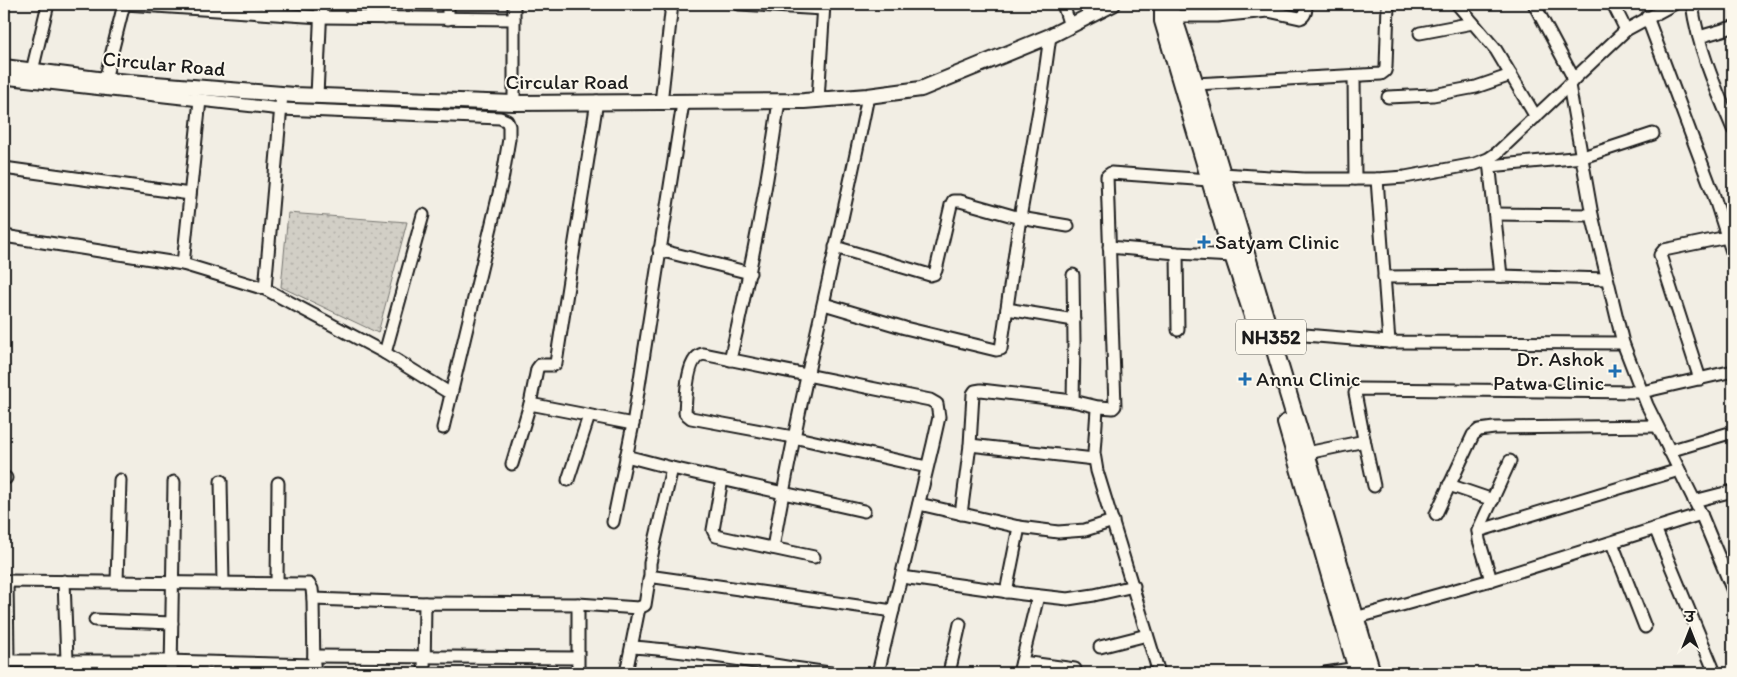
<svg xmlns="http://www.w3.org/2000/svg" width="1737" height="677" font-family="Itim,'Playpen Sans Deva',sans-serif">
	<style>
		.park { fill: url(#park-dots); stroke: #777671 }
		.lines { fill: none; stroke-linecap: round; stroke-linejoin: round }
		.minor-casing { stroke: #1c1c1c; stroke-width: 15 }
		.major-casing { stroke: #1c1c1c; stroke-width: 18 }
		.highway-casing { stroke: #1c1c1c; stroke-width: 20 }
		.minor { stroke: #fbf7ec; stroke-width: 11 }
		.major { stroke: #fbf7ec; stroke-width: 14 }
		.highway { stroke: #fbf7ec; stroke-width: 16 }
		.poi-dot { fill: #1f6fb2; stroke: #fbf7ec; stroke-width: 2 }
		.labels { text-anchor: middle; stroke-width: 4; stroke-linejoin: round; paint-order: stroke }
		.shield { fill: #fbf7ec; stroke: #5f5e5a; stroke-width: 1 }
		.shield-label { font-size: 20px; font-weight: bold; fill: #1c1c1c }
		.street-label { font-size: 21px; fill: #1c1c1c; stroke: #fbf7ec }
		.poi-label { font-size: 21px; fill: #1c1c1c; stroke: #fbf7ec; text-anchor: start }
	</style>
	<defs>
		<pattern id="park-dots" width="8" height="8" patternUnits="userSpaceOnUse" patternTransform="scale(1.25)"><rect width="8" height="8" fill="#d2cfc6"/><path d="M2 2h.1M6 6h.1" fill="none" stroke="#b4b1aa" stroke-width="1.8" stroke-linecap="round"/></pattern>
	</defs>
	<rect width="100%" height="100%" fill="#f2eee4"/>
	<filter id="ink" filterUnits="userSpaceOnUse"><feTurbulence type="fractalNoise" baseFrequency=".02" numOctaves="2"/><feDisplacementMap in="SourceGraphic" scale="10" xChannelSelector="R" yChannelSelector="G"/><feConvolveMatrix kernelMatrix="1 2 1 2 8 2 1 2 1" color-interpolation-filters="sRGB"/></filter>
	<g filter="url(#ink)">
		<path class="park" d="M288,213L407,222L378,333L281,287Z"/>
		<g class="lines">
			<g class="minor-casing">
				<g id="minor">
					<path d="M125,4L321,17L514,19"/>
					<path d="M739,4L823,9"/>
					<path d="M1063,4L1070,26"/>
					<path d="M1457,4L1496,50L1536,117"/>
					<path d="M1534,4L1574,79"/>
					<path d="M1613,4L1626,30"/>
					<path d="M1692,4C1698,48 1716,89 1733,129"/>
					<path d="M1173,16H1217L1268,11L1300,18C1306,16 1306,10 1306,4"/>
					<path d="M1647,17L1713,193L1733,255"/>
					<path d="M385,18V4"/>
					<path d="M448,19V4"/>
					<path d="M1420,33L1473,23"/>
					<path d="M1699,37L1733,27"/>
					<path d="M32,71L48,4"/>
					<path d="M1354,76L1355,179"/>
					<path d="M4,78L281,109L500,118L507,121L509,126V139L502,181L443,428"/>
					<path d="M105,80L124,4"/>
					<path d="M1195,84L1381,74L1385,71L1386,67L1388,4"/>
					<path d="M1569,85L1592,215L1623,343L1647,405L1701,514L1733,591"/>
					<path d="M317,96L321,4"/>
					<path d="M1388,97L1433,95L1476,87L1511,75"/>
					<path d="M818,100L824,4"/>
					<path d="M514,103V4"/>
					<path d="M661,103L672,4"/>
					<path d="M1489,161L1501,276"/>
					<path d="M1490,166L1583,157L1653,134"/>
					<path d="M4,168L190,194"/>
					<path d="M1222,174L1304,179H1377L1405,177L1475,164L1488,159L1497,153L1569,85L1574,79L1626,30L1674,4"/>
					<path d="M1377,179L1389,342"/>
					<path d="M1495,214L1592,215"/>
					<path d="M4,236L183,264L265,289L385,353L451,394"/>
					<path d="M835,247L930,275L934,274L936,270L951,205L953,201H960L1020,218L1068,226"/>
					<path d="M1109,247L1177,253L1233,256"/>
					<path d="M659,250L750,273"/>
					<path d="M1177,253L1178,330"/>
					<path d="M183,264L200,100"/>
					<path d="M1073,275L1074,342L1073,401"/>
					<path d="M1384,277L1501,276L1607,279"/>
					<path d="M265,289L282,94"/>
					<path d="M824,304L905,328L996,350L1001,349L1020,218L1043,87L1050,36"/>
					<path d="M1007,309L1074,320"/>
					<path d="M1259,334L1269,332L1389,342L1623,343"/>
					<path d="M385,353L423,215"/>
					<path d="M730,360C750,274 767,188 779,101"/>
					<path d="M1700,379L1660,255L1664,250L1727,237"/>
					<path d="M530,404L633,424"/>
					<path d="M1364,439L1374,486"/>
					<path d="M970,445L1094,459"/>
					<path d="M1669,451L1733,432"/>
					<path d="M1307,453L1360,442L1364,439L1355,393L1359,389L1642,392L1733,371"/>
					<path d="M626,456L672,468L864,511"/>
					<path d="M512,464L530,404L537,369L540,365H554L556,363L597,101"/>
					<path d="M4,478H6"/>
					<path d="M722,479L713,530L716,536L814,557"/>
					<path d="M568,480L589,416"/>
					<path d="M221,481L223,583"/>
					<path d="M1449,485L1493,500"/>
					<path d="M1694,501L1733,491"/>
					<path d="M919,504L1019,527L1058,532L1085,530L1113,521"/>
					<path d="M961,514L970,445L973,394L975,391L981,390L1073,401L1098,407"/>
					<path d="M1436,514L1473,435L1479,430L1494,428L1657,426"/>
					<path d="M613,522L633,424L683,103"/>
					<path d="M1655,528L1713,668"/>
					<path d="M1478,531L1679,470"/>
					<path d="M1612,543L1645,627"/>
					<path d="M773,548C799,397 838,247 868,96"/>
					<path d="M650,577V563L672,468"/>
					<path d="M902,577L1023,594L1068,599L1094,595L1134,586"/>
					<path d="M1491,580L1479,540L1478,531L1510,461"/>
					<path d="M4,581L309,584L312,589L313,599L314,673"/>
					<path d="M7,581L8,661"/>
					<path d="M64,581L67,660"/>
					<path d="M117,582L120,480"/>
					<path d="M277,583L278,483"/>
					<path d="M1006,592L1019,527"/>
					<path d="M313,599L425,603"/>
					<path d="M1355,618L1491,580L1701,514"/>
					<path d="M95,620L172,623"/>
					<path d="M632,647C699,651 764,665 831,673"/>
					<path d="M1100,647L1147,635"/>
					<path d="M314,656L577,658"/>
					<path d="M4,661H166L314,665"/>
					<path d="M1022,662L1075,669"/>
					<path d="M171,673L174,482"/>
					<path d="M424,673L425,603L578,604L639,608L645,605L649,580L650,577H655L893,611"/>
					<path d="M578,673V604"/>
					<path d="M626,673L639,608"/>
					<path d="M878,673L933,444L939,417L937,404L930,400L703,354C686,357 686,398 685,413L691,418L793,437L927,467"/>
					<path d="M949,673L960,624"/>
					<path d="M1019,673L1038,596"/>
					<path d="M1159,673L1097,471L1094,453L1097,409L1100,407L1113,408L1115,406L1107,176L1111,173L1209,180"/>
					<path d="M1325,673L1357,668"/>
				</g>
			</g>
			<g class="major-casing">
				<path id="major" d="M4,67L105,80L294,95L514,103L804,101L868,96L921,89L1050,36L1113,4"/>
			</g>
			<g class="highway-casing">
				<g id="highway">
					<path d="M1163,4V21L1225,231L1253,316"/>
					<path d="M1164,4L1173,16L1195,84L1372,673"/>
					<path d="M1286,423L1358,673"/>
				</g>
			</g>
			<use href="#minor" class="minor"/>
			<use href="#major" class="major"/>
			<use href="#highway" class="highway"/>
		</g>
	</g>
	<g class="poi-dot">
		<path d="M1201.5 234.5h5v5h5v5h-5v5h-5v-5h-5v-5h5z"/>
		<path d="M1612.5 363.5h5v5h5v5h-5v5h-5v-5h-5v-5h5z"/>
		<path d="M1242.5 371.5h5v5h5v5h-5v5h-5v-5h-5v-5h5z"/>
	</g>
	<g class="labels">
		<rect class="shield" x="1236" y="319.5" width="70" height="35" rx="4"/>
		<g class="shield-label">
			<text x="1271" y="344">NH352</text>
		</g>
		<g class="street-label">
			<text transform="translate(164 64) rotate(5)" y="7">Circular Road</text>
			<text x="567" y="89">Circular Road</text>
		</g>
		<g class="poi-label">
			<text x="1215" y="249">Satyam Clinic</text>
			<text x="1604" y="366" text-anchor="end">Dr. Ashok<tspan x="1604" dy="24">Patwa Clinic</tspan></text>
			<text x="1256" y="386">Annu Clinic</text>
		</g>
	</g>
	<rect width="1737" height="677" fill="none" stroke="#fbf7ec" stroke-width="20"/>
	<rect x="10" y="10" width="1717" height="657" fill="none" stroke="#1c1c1c" stroke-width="2" filter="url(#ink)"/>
	<g transform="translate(1690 630)" stroke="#fbf7ec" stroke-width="4" paint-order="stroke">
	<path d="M0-4L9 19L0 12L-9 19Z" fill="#1c1c1c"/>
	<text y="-8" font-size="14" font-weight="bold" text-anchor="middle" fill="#1c1c1c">उ</text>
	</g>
</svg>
